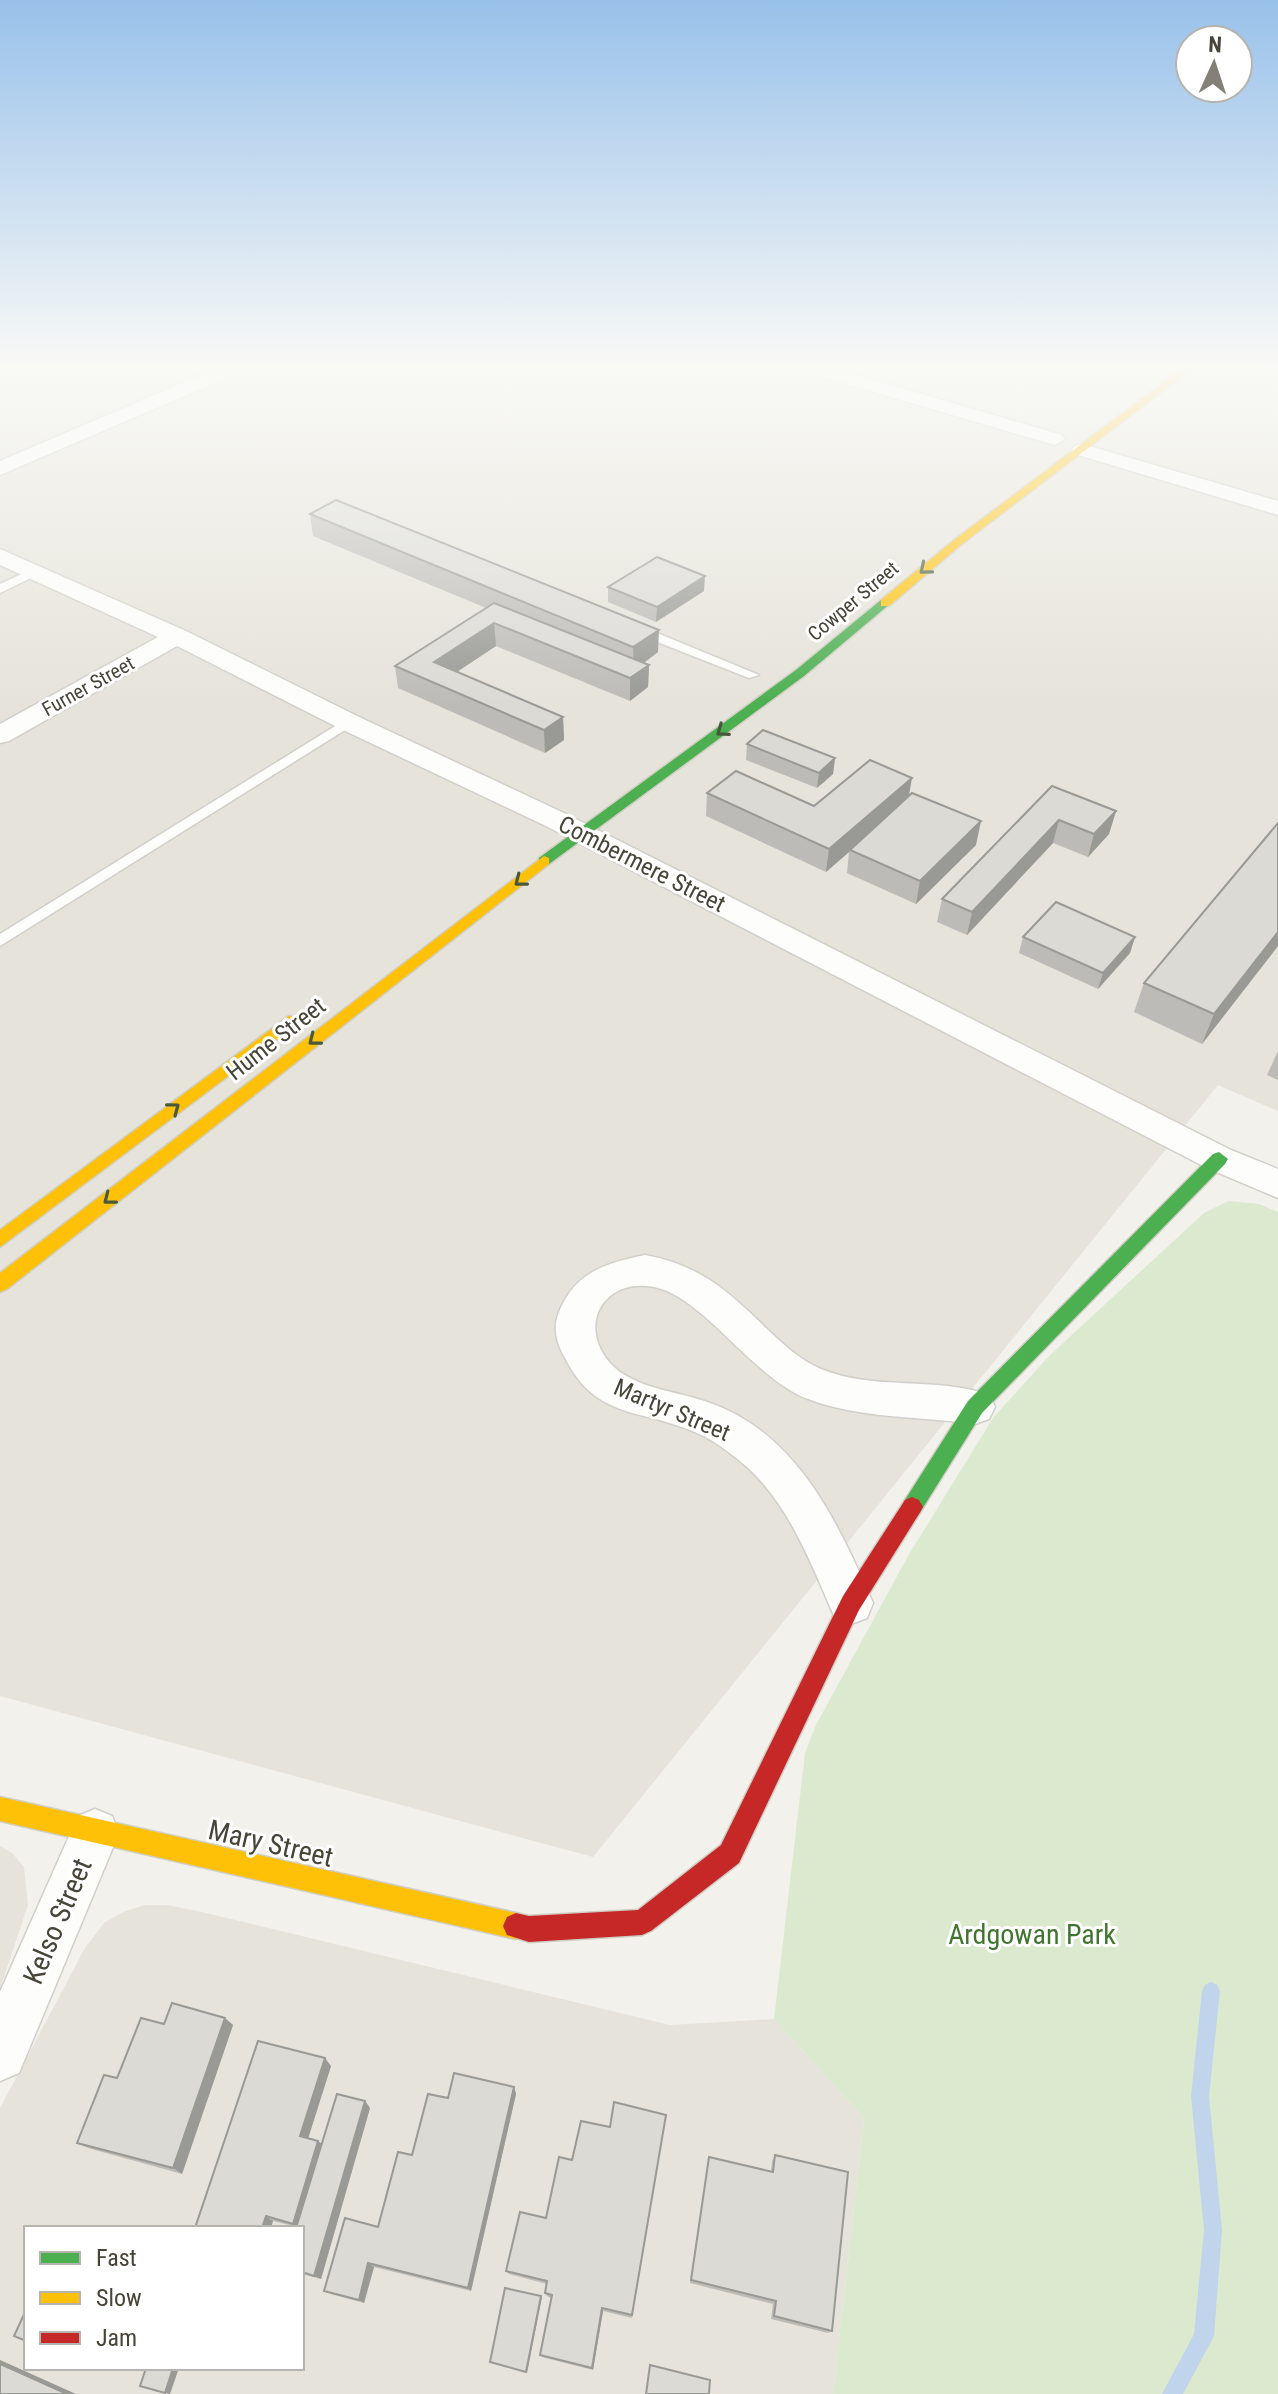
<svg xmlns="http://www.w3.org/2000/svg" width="1278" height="2394" font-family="'Roboto Condensed',sans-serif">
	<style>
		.residential { fill: #e5e3da; fill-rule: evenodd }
		.green { fill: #dbeace }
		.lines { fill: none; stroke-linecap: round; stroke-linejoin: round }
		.stream { fill: #c0d4ec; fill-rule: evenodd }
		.lane-casing { stroke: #d0cfca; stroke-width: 3 }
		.street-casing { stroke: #d0cfca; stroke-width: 3 }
		.fast-casing { stroke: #d0cec4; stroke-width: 3 }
		.slow-casing { stroke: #d0cec4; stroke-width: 3 }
		.jam-casing { stroke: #d0cec4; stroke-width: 3 }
		.lane { fill: #fdfdfc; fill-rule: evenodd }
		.street { fill: #fdfdfc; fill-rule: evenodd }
		.fast { fill: #4caf50; fill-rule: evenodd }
		.slow { fill: #ffc107; fill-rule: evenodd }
		.jam { fill: #c62828; fill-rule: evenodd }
		.wall { fill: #bcbbb7 }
		.shaded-wall { fill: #999995 }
		.building { fill: #dbdad5; stroke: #999995; stroke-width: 2 }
		.oneway { stroke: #48593d }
		.labels { text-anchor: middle; stroke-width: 6; stroke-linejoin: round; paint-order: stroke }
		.far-street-label { font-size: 20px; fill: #474438; stroke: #fff }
		.street-label { font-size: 24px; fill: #474438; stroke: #fff }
		.near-street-label { font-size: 28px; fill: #474438; stroke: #fff }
		.near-park-label { font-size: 28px; fill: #40752f; stroke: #fff }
	</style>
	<rect width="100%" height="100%" fill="#f2f1ec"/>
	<g class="residential">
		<path d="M0,369H1278V1111L1218,1085L593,1857L0,1696Z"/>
		<path d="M0,1846L12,1853L24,1867L28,1905L0,1989Z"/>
		<path d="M145,1905H167L202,1912L670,2025L774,2019L864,2118L833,2394H0V2108L85,1948L104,1923L123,1912ZM26,2228H302V2368H26Z"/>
	</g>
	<path class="green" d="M1228,1201L1259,1204L1278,1212V2394H833L864,2118L774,2019L805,1753L816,1725L908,1556L993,1418L1050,1355L1204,1213Z"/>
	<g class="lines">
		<path class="stream" d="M1211,1982L1217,1985L1220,1991L1209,2096L1222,2230L1214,2336L1183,2394H1162L1194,2334L1204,2230L1191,2096L1202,1991L1205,1985Z"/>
		<g class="lane-casing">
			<g id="lane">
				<path d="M37,567L43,571L41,573L0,593V584Z"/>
				<path d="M632,626H640L759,675L749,678L632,632Z"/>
				<path d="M348,718L355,722L353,725L0,946V934Z"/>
			</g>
		</g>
		<g class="street-casing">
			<g id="street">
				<path d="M215,369H241L238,373L0,475V461Z"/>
				<path d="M807,369H836L1062,435L1065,439L1055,445L1048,443L809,373Z"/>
				<path d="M1082,444L1278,501V515L1075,454L1072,450L1075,446Z"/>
				<path d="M0,549L186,631L357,716L566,814L1231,1150L1278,1169V1198L1207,1168L546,826L339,728L177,646L9,741L0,743V724L158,637L0,565Z"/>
				<path d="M645,1255C700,1265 728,1291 767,1329C783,1344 801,1361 821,1369C874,1391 936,1376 989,1395L995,1407L989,1419L975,1424C919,1416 861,1419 808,1399C750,1377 699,1289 647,1286C600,1282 579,1328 610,1363C633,1389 679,1391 710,1403C798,1434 838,1523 873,1603L867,1618L851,1624L835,1618C812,1566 790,1506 747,1467C732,1454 715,1441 697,1433C642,1408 597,1421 565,1358C557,1343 552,1329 559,1312C575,1272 606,1263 645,1255Z"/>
				<path d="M95,1809L112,1816L119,1833L19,2073L0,2081V1992L78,1816Z"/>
			</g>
		</g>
		<g class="fast-casing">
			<g id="fast">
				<path d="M881,600L891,603L804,676L549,864H539V858L796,670Z"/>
				<path d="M1219,1152L1228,1159L1225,1164L982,1413L919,1514L912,1517L905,1514L901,1507L905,1500L968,1401L1213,1154Z"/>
			</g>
		</g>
		<g class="slow-casing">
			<g id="slow">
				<path d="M1181,369H1192L962,544L889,606H881V600L954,540Z"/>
				<path d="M544,856L549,858V864L7,1289L0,1292V1273Z"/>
				<path d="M289,1016L295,1018L297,1022L295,1026L0,1247V1230Z"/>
				<path d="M0,1797L516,1913L525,1917L529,1926L525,1935L516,1939L0,1821Z"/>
			</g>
		</g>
		<g class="jam-casing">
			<path id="jam" d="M912,1497L919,1500L923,1507L919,1514L859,1610L739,1863L651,1931L642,1935L529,1942L507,1935L503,1926L507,1917L516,1913L529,1916L638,1910L721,1845L843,1596L905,1500Z"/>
		</g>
		<use href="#lane" class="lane"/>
		<use href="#street" class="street"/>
		<use href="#fast" class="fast"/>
		<use href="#slow" class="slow"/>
		<use href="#jam" class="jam"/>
	</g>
	<g class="wall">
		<path d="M310,514L658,652L644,663L649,665L648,687L630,701L496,646L457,672L563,717L564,740L545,753L398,688L395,666L486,608L313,536Z"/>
		<path d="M608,587L704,591L656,622L608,602Z"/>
		<path d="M747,744L835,758L833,774L817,788L746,760Z"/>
		<path d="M1052,786L1116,811L1109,834L1088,857L1053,843L967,935L937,922L942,899Z"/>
		<path d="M707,793L814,806L909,796L976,845L916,904L847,873L849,852L826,872L706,816Z"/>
		<path d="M1023,937H1135L1130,953L1098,989L1019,953Z"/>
		<path d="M1278,946L1202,1044L1134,1012L1144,983Z"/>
		<path d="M1278,1051V1080L1267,1075Z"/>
		<path d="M225,2018L233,2025L182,2174L88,2148L77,2143L117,2078Z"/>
		<path d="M331,2066L308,2138L318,2141L322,2144L365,2101L370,2108L321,2279L302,2274V2228L273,2221L195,2228Z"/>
		<path d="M514,2087L516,2094L471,2291L374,2267L364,2303L331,2294L324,2291L378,2227L412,2155L448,2098Z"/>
		<path d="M666,2115L632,2318L603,2311L593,2370L542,2357L540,2355L551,2298L547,2296L545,2293L547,2284L509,2274L506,2271L546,2218L572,2160L610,2127Z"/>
		<path d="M775,2155L832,2331L828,2333L771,2319L773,2304L690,2283L708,2163L771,2172L772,2161Z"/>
	</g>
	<g class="shaded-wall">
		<path d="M705,576L704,591L656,622L657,607Z"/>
		<path d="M494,623L496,646L437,685L434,662Z"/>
		<path d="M659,630L658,652L634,670L633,647Z"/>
		<path d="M649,665L648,687L630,701V678Z"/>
		<path d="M563,717L564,740L545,753L544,730Z"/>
		<path d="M835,758L833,774L817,788L819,773Z"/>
		<path d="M912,778L908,801L850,850L849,852L826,872L829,849Z"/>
		<path d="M1116,811L1109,834L1088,857L1094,834Z"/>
		<path d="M1059,820L1053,843L967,935L972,912Z"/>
		<path d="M981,821L976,845L916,904L920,881Z"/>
		<path d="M1278,932V946L1202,1044L1214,1014Z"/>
		<path d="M1135,937L1130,953L1098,989L1103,973Z"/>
		<path d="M225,2018L233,2025L182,2174L173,2168Z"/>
		<path d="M325,2058L331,2066L307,2142L300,2136Z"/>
		<path d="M514,2087L516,2094L471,2291L468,2288Z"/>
		<path d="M365,2101L370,2108L321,2279L314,2276Z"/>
		<path d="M318,2141L324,2146L299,2228L293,2224Z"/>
		<path d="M266,2216L273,2221L271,2228H262Z"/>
		<path d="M368,2263L374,2267L364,2303L359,2300Z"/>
		<path d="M541,2296L542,2297L527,2373L526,2372Z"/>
		<path d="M602,2308L603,2311L593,2370L592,2368Z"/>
		<path d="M0,2360L76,2394H67L0,2364Z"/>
		<path d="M173,2368H179L170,2394L165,2393Z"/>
	</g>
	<g class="building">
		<path d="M336,500L659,630L633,647L310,514Z"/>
		<path d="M657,557L705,576L657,607L608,587Z"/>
		<path d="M494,603L649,665L630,678L494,623L434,662L563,717L544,730L395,666Z"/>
		<path d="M763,730L835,758L819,773L747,744Z"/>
		<path d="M870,760L912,778L829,849L707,793L736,771L814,806Z"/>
		<path d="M1052,786L1116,811L1094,834L1059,820L972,912L942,899Z"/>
		<path d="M912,793L981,821L920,881L850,850Z"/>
		<path d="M1278,823V932L1214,1014L1144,983Z"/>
		<path d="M1056,902L1135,937L1103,973L1023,937Z"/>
		<path d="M172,2003L225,2018L173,2168L77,2143L104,2075L117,2078L141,2018L164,2024Z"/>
		<path d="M258,2041L325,2058L300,2136L318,2141L293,2224L266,2216L262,2228H195Z"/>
		<path d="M454,2073L514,2087L468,2288L368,2263L359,2300L324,2291L345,2218L378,2227L398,2152L412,2155L428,2094L448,2098Z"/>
		<path d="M337,2094L365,2101L314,2276L302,2272V2228H296Z"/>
		<path d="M614,2102L666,2115L632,2315L602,2308L592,2368L540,2355L552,2295L545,2293L547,2281L506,2271L520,2212L546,2218L559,2157L572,2160L581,2121L610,2127Z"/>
		<path d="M775,2155L848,2172L832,2331L774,2316L776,2301L691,2280L709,2157L773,2172Z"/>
		<path d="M505,2288L541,2296L526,2372L490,2362Z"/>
		<path d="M26,2310V2341L14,2336Z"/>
		<path d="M0,2364L67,2394H0Z"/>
		<path d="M650,2365L710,2380L709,2394H646Z"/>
		<path d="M146,2368H173L165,2393L140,2386Z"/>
	</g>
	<defs><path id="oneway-chevron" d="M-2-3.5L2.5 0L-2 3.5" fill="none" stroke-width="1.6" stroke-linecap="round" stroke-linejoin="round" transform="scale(2)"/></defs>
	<g class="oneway">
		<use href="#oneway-chevron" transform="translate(925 569) rotate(140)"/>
		<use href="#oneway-chevron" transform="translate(722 731) rotate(144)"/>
		<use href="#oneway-chevron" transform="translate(520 881) rotate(142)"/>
		<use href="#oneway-chevron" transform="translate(314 1040) rotate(142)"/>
		<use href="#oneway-chevron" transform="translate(174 1108) rotate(-37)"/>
		<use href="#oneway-chevron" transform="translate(109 1199) rotate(142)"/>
	</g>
	<linearGradient id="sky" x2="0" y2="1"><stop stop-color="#98c1ea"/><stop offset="0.52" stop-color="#f9f9f6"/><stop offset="1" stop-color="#f9f9f6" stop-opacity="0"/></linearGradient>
	<rect width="1278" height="704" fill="url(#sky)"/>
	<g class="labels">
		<g class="far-street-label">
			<text transform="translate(853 601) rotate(-40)" y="7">Cowper Street</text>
			<text transform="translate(88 686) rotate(-29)" y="7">Furner Street</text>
		</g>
		<g class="street-label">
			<text transform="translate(642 864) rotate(27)" y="8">Combermere Street</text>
			<text transform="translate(276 1039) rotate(-38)" y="8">Hume Street</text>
			<text transform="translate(672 1410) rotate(23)" y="8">Martyr Street</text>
		</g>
		<g class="near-street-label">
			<text transform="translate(271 1843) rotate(13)" y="10">Mary Street</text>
			<text transform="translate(57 1921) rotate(-67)" y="10">Kelso Street</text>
		</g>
		<g class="near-park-label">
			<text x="1032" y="1944">Ardgowan Park</text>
		</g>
	</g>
	<rect x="24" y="2226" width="280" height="144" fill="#ffffff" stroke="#b5b4af" stroke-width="2"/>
	<rect x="40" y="2252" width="40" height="12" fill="#4caf50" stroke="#b5b4af" stroke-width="2"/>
	<text x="96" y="2266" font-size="24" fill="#474438">Fast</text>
	<rect x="40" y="2292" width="40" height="12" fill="#ffc107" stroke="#b5b4af" stroke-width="2"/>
	<text x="96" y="2306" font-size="24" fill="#474438">Slow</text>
	<rect x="40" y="2332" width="40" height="12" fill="#c62828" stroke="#b5b4af" stroke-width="2"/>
	<text x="96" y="2346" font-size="24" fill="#474438">Jam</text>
	<g transform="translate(1214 64) rotate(3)"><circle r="38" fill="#ffffff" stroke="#b5b4af" stroke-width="2"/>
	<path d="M0-6L14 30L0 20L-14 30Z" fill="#838177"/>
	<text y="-12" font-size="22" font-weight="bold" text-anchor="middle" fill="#474438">N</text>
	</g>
</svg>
